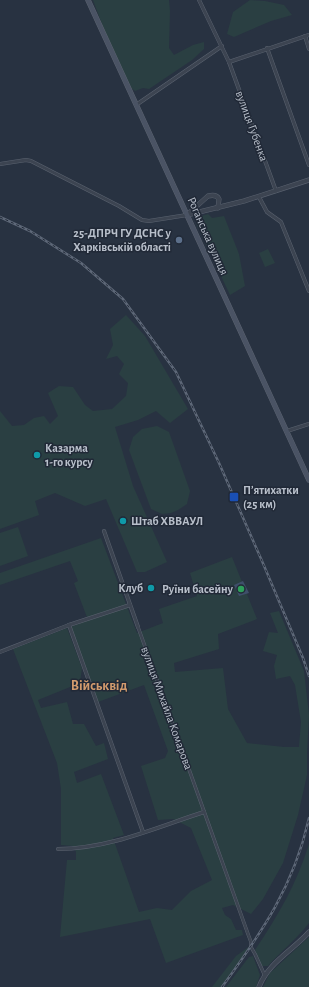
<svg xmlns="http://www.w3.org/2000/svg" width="309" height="987" font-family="'Alegreya Sans',sans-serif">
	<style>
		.green { fill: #2a3f42 }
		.water { fill: #3f4f6a }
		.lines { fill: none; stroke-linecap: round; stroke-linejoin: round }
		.pedestrian-casing { stroke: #5a626f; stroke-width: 3.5 }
		.minor-casing { stroke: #5a626f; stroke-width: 4 }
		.tertiary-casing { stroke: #5a626f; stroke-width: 5 }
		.secondary-casing { stroke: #5a626f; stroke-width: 5.5 }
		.pedestrian { stroke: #3c4451; stroke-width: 2.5 }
		.minor { stroke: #3c4451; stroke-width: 3 }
		.tertiary { stroke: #3c4451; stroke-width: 4 }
		.secondary { stroke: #4a5364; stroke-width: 4.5 }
		.rail-casing { stroke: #5e6878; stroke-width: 2.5 }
		.rail { stroke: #212937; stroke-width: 1; stroke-dasharray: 3; stroke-linecap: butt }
		.service-dot { fill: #5c6f8a; stroke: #212937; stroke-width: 1.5 }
		.culture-dot { fill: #0f9aa8; stroke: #212937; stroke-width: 1.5 }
		.transit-dot { fill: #1a4fb4; stroke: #212937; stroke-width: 1.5 }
		.leisure-dot { fill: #2e9e5b; stroke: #212937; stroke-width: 1.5 }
		.labels { text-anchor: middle; stroke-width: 3; stroke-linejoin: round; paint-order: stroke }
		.street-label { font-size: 12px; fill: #b9c0cb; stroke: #212937 }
		.poi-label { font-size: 12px; font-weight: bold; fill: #b9c0cb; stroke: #212937; text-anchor: end }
		.quarter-label { font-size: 14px; font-weight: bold; fill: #d29b6d; stroke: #212937 }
	</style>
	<rect width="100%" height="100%" fill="#283241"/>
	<g class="green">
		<path d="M93,0H169L170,11L169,48L174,55L193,45L204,42V49L192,60L149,89L143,88L135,91L130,87L103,27Z"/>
		<path d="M250,0L265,1L284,5L292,15L271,21L234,37L227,34L233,12Z"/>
		<path d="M208,214L212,218L224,216L239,254L245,286L230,295L196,223C198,216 202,216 208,214Z"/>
		<path d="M268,249L275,263L265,267L259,253Z"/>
		<path d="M126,315L145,336L188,409L170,423L156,411L138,420L115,427L133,486L167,562L145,572H137L106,499L85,506L55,493L35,501L39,515L0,529V411L12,426L24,425L34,418L44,416L50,424L58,416L48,393L59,386L73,387L85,405L93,411L112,409L126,396L128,383L119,374L124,364L117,356L106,359L113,345L110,329Z"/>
		<path d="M157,426L169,432L190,491L187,504L178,510L171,513L162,514L151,509L129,450L133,437L142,429Z"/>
		<path d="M18,527L28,556L0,566V533Z"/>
		<path d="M101,538L137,633L163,623L159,609L197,596L190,573L232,557L257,619L218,634L219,649L174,663L175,672L223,668L228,709L247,743L284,747H299L301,722L295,685L290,676L276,679L274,666L277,655L263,651L269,632L278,633L270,613L279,611L304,671L309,715L307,754V775L298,815L283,863L263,899L251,914L233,905L222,908L225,915L231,919L236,930H242L243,935L166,963L150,919L60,937L67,860H76V852L73,846L61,845V789L57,763L13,649L67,628L82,668L80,683L38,700L41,708L67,702L73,724H84L96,746L104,743L108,759L74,772L77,783L101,774L124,835L113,838L139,912L157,908L172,910L191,891L212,880L191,828L173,819L158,820L141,766L165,758L168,751L144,685L98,702L71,627L88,620L74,583L78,581L70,561L0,585V573Z"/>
		<path d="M309,844V923C297,939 281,951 268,966H261L255,950C278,916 297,883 309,844Z"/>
		<path d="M309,937V987H263L270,973Z"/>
		<path d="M250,946L222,987H212L236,956Z"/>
		<path d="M253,956L260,975L256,987H226L249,957Z"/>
	</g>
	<path class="water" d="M243,581L249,593L239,596L234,585Z"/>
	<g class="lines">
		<g class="pedestrian-casing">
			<path id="pedestrian" d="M138,627L248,934L251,942V947L255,954L265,976"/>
		</g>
		<g class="minor-casing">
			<g id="minor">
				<path d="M199,0L229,62L309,35"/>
				<path d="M305,36L309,49"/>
				<path d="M267,48L309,165"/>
				<path d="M229,62L276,191"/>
				<path d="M136,105L222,46"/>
				<path d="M0,164L26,160L31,161L119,206L142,220L149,221L187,215"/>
				<path d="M259,197L267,212L281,222L309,291"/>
				<path d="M287,431L309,424"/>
				<path d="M104,531L138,627"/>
				<path d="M69,625L143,832"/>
				<path d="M0,652L69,625L130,605"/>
				<path d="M58,849C109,849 157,827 204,812"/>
			</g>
		</g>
		<g class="tertiary-casing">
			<g id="tertiary">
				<path d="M189,213L208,196C212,195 217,195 219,199L218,208"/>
				<path d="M187,215L244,201L309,180"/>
				<path d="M259,987C268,963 293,950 309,932"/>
			</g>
		</g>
		<g class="secondary-casing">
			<path id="secondary" d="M88,0L309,480"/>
		</g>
		<use href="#pedestrian" class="pedestrian"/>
		<use href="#minor" class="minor"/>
		<use href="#tertiary" class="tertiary"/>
		<use href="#secondary" class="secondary"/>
		<g class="rail-casing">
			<g id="rail">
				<path d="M0,217L30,231L81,263L123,299L176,372L219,463L262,561L303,658L309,676"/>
				<path d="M222,987C262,932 294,886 309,818"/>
			</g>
		</g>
		<use href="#rail" class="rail"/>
	</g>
	<circle class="service-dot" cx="179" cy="240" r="4"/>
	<g class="culture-dot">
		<circle cx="37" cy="455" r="4"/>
		<circle cx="123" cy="521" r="4"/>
		<circle cx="151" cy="588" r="4"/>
	</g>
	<rect class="transit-dot" x="229" y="492" width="10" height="10" rx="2"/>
	<circle class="leisure-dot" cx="241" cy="589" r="4"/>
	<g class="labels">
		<g class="street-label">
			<text transform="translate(252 126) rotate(70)" y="4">вулиця Губенка</text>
			<text transform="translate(208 236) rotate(66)" y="4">Роганська вулиця</text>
			<text transform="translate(167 708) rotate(70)" y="4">вулиця Михайла Комарова</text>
		</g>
		<g class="poi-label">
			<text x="171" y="237">25-ДПРЧ ГУ ДСНС у<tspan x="171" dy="14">Харківській області</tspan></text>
			<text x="45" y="452" text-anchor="start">Казарма<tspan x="45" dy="14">1-го курсу</tspan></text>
			<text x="243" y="494" text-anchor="start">Пʼятихатки<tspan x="243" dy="14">(25 км)</tspan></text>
			<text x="131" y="525" text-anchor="start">Штаб ХВВАУЛ</text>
			<text x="143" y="592">Клуб</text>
			<text x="233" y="593">Руїни басейну</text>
		</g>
		<g class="quarter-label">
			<text x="99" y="690">Військвід</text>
		</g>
	</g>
</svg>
